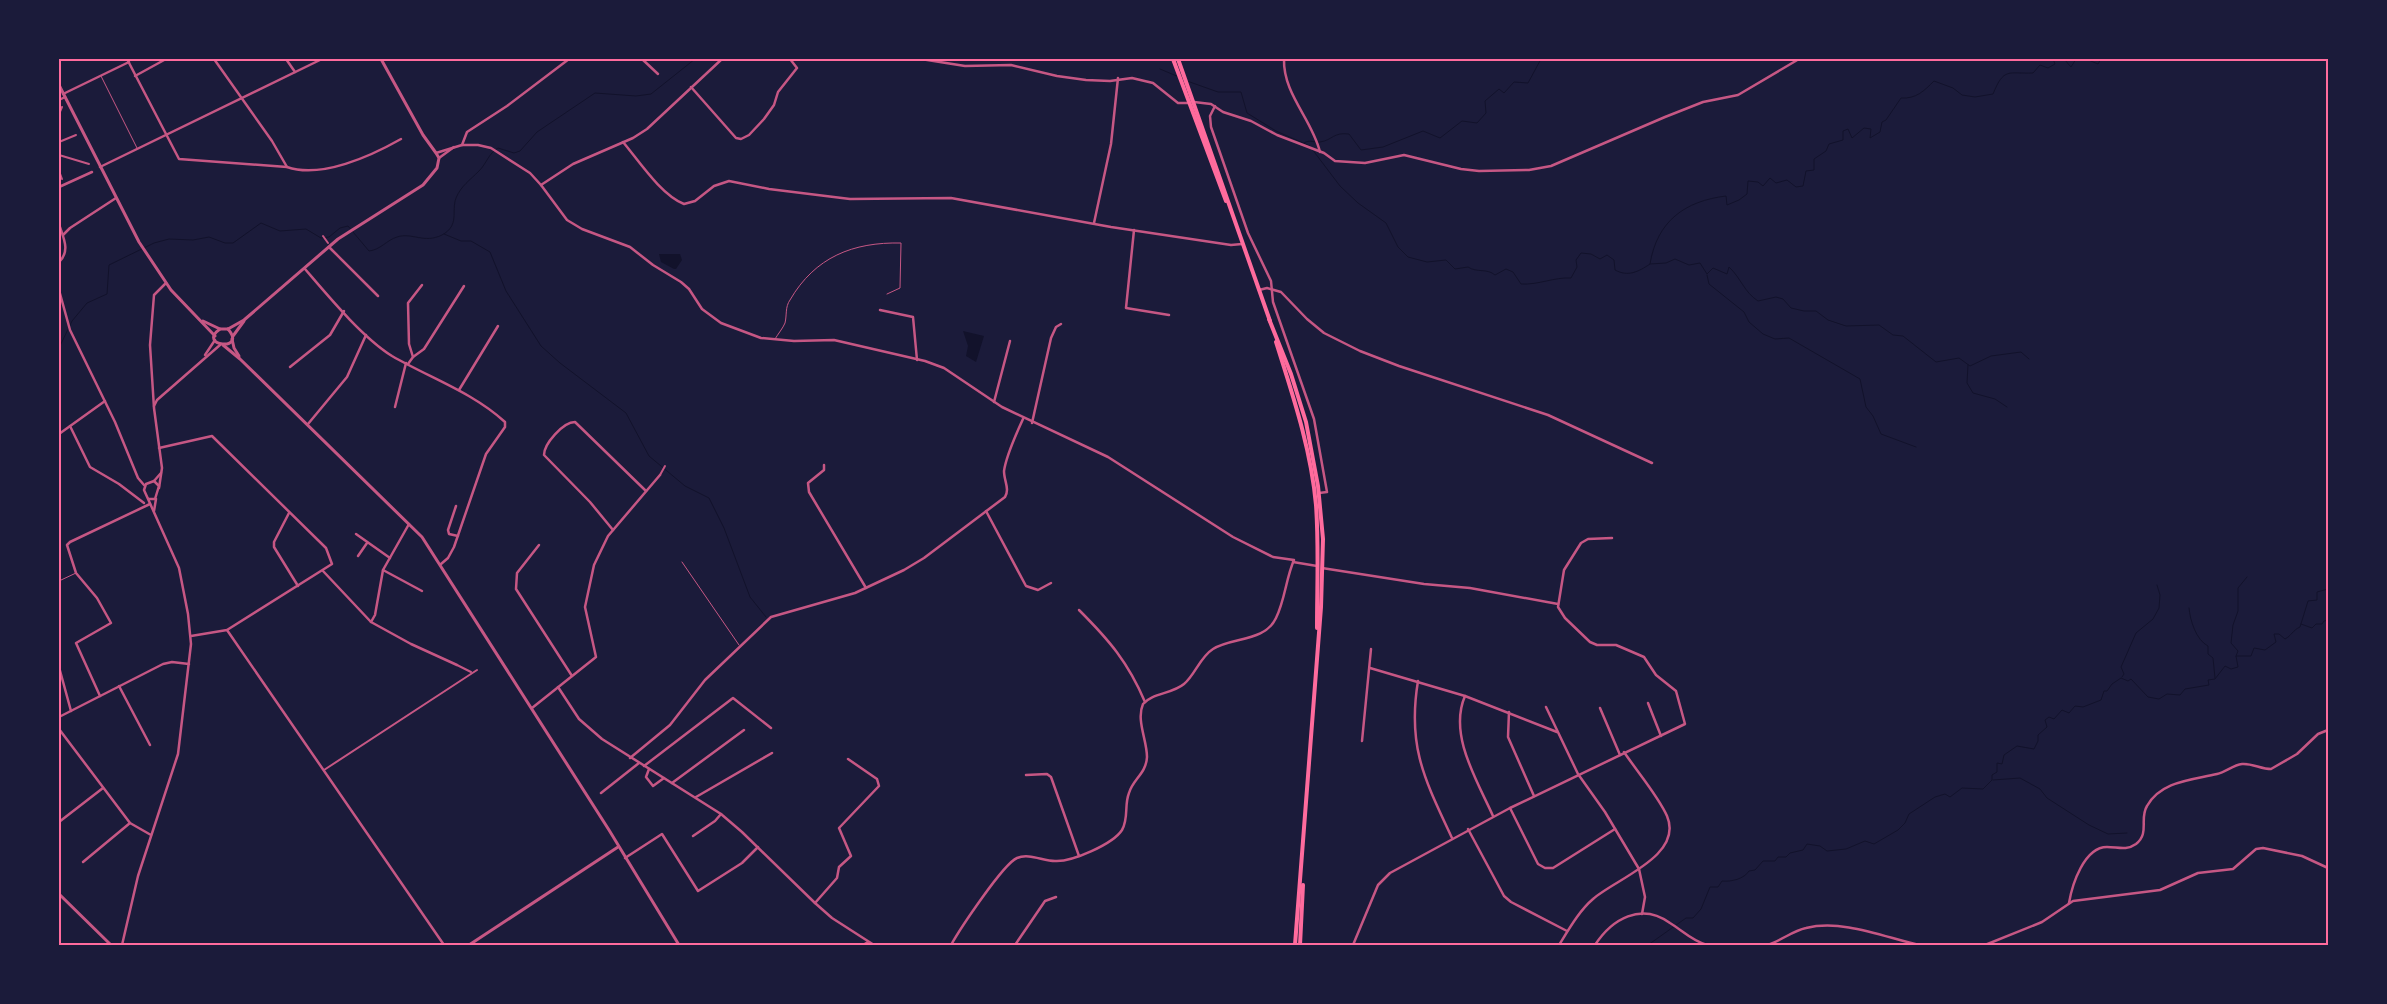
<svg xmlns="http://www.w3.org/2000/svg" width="2387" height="1004" font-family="'Varela Round',sans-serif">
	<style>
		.water { fill: #12122b }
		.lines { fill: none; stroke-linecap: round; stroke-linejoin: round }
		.stream { stroke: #12122b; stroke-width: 1 }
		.service { stroke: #c65784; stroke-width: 1 }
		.pedestrian { stroke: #c65784; stroke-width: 2 }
		.minor { stroke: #c65784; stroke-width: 2.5 }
		.tertiary { stroke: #c65784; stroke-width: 3 }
		.primary { stroke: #ff6b9d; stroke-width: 4 }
		.neatline { fill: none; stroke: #ff6b9d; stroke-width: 2 }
	</style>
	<rect width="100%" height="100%" fill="#1b1b3a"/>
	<g class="water">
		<path d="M659,254H680L682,260L676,269H674L661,262Z"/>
		<path d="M963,331L984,336L976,362L966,356L968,346Z"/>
	</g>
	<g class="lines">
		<g class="stream">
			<path d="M1130,59L1136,60"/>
			<path d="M2064,59L2071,67L2076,59"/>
			<path d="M2086,59L2098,64L2101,59"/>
			<path d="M1160,69L1179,77"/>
			<path d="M1187,81L1218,92H1241L1247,113L1276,131L1310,146"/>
			<path d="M1304,143C1310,139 1314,143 1320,142C1333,140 1333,132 1349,134L1361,150L1383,147L1423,131L1440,138L1462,121L1477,123L1486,113L1485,101L1499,89L1504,93L1514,82L1528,83L1541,59"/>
			<path d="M1312,149L1340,186L1358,203L1386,223L1398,247L1408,257L1427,262L1446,260L1455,269L1468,267C1477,273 1487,268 1495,275L1506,269L1513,272L1521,284C1539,285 1554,277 1571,278L1577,267L1576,260L1581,253L1591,254L1600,259L1607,255L1614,260L1615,270C1628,277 1638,272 1650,264C1657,221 1685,201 1726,196L1727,205L1739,200L1747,194L1748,181L1758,182L1763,186L1770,178L1776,183L1787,180L1796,187L1803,186L1806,171L1814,170V159L1826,151L1829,144L1843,140V131L1848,129L1852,138L1864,128L1871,129L1870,138L1880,132L1882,122L1886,120L1901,98C1916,99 1924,91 1934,81L1953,88L1962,95L1975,97L1993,94C2004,67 2008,74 2033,73L2040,65L2048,68L2055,64L2053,59"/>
			<path d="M444,234L461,241H471L490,252L506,291L541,346L560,363L626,413L649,456L685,486L709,498L724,528L750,597L766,617"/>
			<path d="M1650,264L1666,263L1675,259L1689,265L1700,263L1707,274L1713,268L1727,274L1729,267C1741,278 1744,292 1758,301L1776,297L1783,299L1791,308L1804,311H1816L1828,320L1846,326L1879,325L1893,335L1903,336L1936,362L1959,358L1970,366L1991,356L2021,352L2029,359"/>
			<path d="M1707,275L1709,284L1744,312L1749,322L1763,334L1775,339L1789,338L1860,379L1866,407L1873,416L1881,434L1916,447"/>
			<path d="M59,348L72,321L87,303L107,294L109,265L154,243L169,239L193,240L209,237L225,243H233L261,223L280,231L306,229L321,238L329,237L340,228L348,226L369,251C380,250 387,240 397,237C412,232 424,244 442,235C460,225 451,212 456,198C461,186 470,180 479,171C487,163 488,154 498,148L514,153L520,151L537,132L595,93L636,96L651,94L695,59"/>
			<path d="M1968,365L1967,383L1973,393L1995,399L2007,407"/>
			<path d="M2189,608C2190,620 2196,640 2208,646V654L2213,658L2215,678"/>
			<path d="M2301,624L2312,628L2316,624H2322L2324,621L2328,620"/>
			<path d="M2236,656L2238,651L2231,643L2233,625L2238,611V588L2247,577"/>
			<path d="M2122,677L2124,674L2121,667L2136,633L2153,619L2159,608L2160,595L2157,585"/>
			<path d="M1993,780L2020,778L2040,789L2047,798L2089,825L2108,834L2127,833"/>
			<path d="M1648,945L1686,918H1693L1701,909L1710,887H1718L1722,881C1731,882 1744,879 1749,871L1755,870L1763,861H1775L1778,857H1786L1790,853L1803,850L1807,844L1820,846L1827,851L1846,849L1865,841L1874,844L1898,830L1905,823L1909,814L1935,797L1945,794L1950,797L1962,788L1983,789L1992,780V775L1997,772V763L2002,764L2004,755L2017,746L2034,749L2038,741V735L2047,727L2045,720L2049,717L2054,719L2062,710L2069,713L2075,706L2083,707L2101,700L2104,691H2107L2112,684L2121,678L2128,681L2131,679L2148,697L2159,699L2167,694L2180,695L2185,689L2209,685L2208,680L2215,679L2225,666L2231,669L2238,667L2236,656H2251L2254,648L2265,650L2276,642L2274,634H2279L2285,639C2291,636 2293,630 2300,627L2308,601L2317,600V592L2328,589"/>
		</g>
		<g class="service">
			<path d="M101,76L137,148"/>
			<path d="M775,339C778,334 783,328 785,323C787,315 785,307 790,300C815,257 853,242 901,243L900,288L887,294"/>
			<path d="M682,562L739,645"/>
			<path d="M59,581L76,573"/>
		</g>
		<g class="pedestrian">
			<path d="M59,114L62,107"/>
			<path d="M59,142L76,135"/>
			<path d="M59,155L89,164"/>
			<path d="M59,171L62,179"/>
			<path d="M323,236L328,243"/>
			<path d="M660,475L665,466"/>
			<path d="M457,665L471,672"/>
			<path d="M324,770L477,670"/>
		</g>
		<g class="minor">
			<path d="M127,59L179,159L287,167C321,179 371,156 401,139"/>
			<path d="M214,59L272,141L287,167"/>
			<path d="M286,59L295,72"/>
			<path d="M642,59L658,74"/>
			<path d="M921,59L965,66L1011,65L1057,76L1086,80L1110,81L1132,78L1153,83L1178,103H1188"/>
			<path d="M1284,59C1283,94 1312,119 1320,152"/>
			<path d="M135,76L166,59"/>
			<path d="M691,87L736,138L741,139L749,135L764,119L774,105L778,92L797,68L790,59"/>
			<path d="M63,94L129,62"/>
			<path d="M59,100L65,97"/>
			<path d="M1194,102L1211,104L1223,112L1251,121L1277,135L1324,153L1335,161L1365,163L1404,155L1461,169L1479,171L1529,170L1551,166L1665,117L1703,102L1738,95L1799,59"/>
			<path d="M1215,106L1210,116L1211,127L1248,233L1271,281L1273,302L1314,419L1327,492L1319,493"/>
			<path d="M623,142C639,161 661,195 684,204L695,201L714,186L729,181L769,189L850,199L951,198L1111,227L1231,245L1242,244"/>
			<path d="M462,145L467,132L507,106L569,59"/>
			<path d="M436,153L462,145H478L491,148L530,173L541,185L567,220L582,229L630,247L653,265L681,282L689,289L702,309L721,323L761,338L794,341L834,340L925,361L944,368L1002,407L1108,457L1233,537L1273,557L1294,560C1286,578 1285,600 1276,618C1265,642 1232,637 1213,649C1200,657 1195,675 1184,684C1172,694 1152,693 1143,704C1136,720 1147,740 1147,757C1146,774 1133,779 1129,793C1124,805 1129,818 1122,830C1113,844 1072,862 1055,861C1043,861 1029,853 1017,858C1003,864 960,929 951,945"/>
			<path d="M439,158L454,147"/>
			<path d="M100,167L322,59"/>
			<path d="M541,185L573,164L633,138L647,129L722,59"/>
			<path d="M59,187L92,172"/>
			<path d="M1094,223L1111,144L1118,78"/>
			<path d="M59,224C63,237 71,251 59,262"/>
			<path d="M1134,230L1126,308L1169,315"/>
			<path d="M63,235L70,228L116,198"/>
			<path d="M329,247L378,296"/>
			<path d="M305,269C329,297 362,337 392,356C430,378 472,392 505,422V427L486,454L454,547L448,558L441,564"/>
			<path d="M59,290L70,330L115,422L138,478L144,485"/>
			<path d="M1259,290L1267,288L1281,292L1307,319L1324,333L1360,351L1399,366L1548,415L1652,463"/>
			<path d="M880,310L913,317L917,360"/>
			<path d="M205,355L215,340"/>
			<path d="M413,357L409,344L408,303L422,285"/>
			<path d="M408,364L413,357L424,349L464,286"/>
			<path d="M290,367L330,335L344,311"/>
			<path d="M459,390L498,326"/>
			<path d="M994,402L1010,341"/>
			<path d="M154,406L157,400L220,345"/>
			<path d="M395,407L406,363"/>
			<path d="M1032,423L1051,338L1056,327L1061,324"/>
			<path d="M308,424L347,377L366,335"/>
			<path d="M70,426L90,467L119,484L144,503"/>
			<path d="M59,434L105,401"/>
			<path d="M159,448L212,436L326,548L332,564L227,630L191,636"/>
			<path d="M824,465V470L808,483L809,492L866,588"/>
			<path d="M154,481L161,473"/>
			<path d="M159,488L162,468L154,408L150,345L154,295L166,283"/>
			<path d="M456,506L448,530L449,534L458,536"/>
			<path d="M154,511L156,499"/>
			<path d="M986,511L1026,586L1038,590L1051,583"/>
			<path d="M289,513L274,542V547L298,586"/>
			<path d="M613,530L590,502L544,455C544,444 563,422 575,422L646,491"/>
			<path d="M356,534L390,558"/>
			<path d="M539,545L517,573L516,589L572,676"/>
			<path d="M358,556L367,543"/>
			<path d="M1293,562L1317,566"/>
			<path d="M1322,568L1424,584L1470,588L1558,604"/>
			<path d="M383,570L422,591"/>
			<path d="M323,571L371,622L411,644L457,665"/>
			<path d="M1079,610C1109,640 1128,662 1145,702"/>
			<path d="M371,622L375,615L383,570L409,524"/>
			<path d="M227,630L444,945"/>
			<path d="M59,667L71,711"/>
			<path d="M1370,668L1465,696L1557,732"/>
			<path d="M1418,681C1407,747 1425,780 1452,838"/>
			<path d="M119,686L150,745"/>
			<path d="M558,687L579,719L602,739L721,814L742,832L815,903L832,918L874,945"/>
			<path d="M100,696L76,643L111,623L97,598L76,573L67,545L70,542L150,504"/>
			<path d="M1465,696C1448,735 1478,782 1493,816"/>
			<path d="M1648,703L1661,736"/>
			<path d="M1546,707L1578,774L1605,812L1639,869L1645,897L1642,914"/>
			<path d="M532,708L596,657L585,607L594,565L608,536L660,475"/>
			<path d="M1600,708L1620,755"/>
			<path d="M1509,712L1508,737L1534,796"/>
			<path d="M59,717L163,664L172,662L189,664"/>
			<path d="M59,729L130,823L151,835"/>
			<path d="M1362,741L1371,649"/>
			<path d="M630,758L670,725L705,680L771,617L855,593L904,570L924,558L1005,497C1010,489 1004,481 1004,471C1006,457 1017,432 1023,419"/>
			<path d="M644,766L733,698L771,728"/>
			<path d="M649,769L646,777L653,786L664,778"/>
			<path d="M1026,775L1047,774L1051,777L1079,856"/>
			<path d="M672,783L744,730"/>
			<path d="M601,793L639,763"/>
			<path d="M696,797L772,753"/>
			<path d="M1510,808L1538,864L1545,868H1553L1615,829"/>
			<path d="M59,822L103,788"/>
			<path d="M1468,829L1504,896L1511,902L1567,931"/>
			<path d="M693,836L715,821L721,814"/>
			<path d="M625,858L662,834L698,891L742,863L758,847"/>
			<path d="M83,862L130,823"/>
			<path d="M815,903L837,878L839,867L851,856L839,828L879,786L877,779L848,759"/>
			<path d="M2069,903C2072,885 2084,847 2107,847C2118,847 2126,851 2136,844C2150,833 2139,819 2147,806C2161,781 2192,780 2217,774C2226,772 2233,765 2242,764C2252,763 2261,769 2271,769L2297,754L2318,734L2328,730"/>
			<path d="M122,945L138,876L178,754L191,644L188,614L179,568L144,490L146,484L154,481L159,486L155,499H149"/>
			<path d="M863,945L868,942"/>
			<path d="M1015,945L1045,901L1056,897"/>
			<path d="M1353,945L1378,885L1390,873L1510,808L1685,724L1676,691L1656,675L1644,657L1616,645H1597L1590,642L1565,618L1558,607L1564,570L1581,543L1588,539L1612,538"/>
			<path d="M1559,945C1569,929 1579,911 1593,899C1615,879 1684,856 1667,816C1659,797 1636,770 1624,752"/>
			<path d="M1595,945C1612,919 1641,902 1670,923C1683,931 1692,941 1707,945"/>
			<path d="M1767,945C1781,941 1792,931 1806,928C1842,919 1884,937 1919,945"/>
			<path d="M1985,945L2042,922L2073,901L2160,890L2198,873L2233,869L2256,849L2263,848L2302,856L2328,868"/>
		</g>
		<g class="tertiary">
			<path d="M59,85L139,242L171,290L215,336"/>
			<path d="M203,321L220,329H228"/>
			<path d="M220,329C196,346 248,352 228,329"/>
			<path d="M228,329L244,320L338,239L423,185L437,168L439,158L436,153L423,135L381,59"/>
			<path d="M233,336L244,321"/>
			<path d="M232,339L234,348L239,356"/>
			<path d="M223,345L240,359L422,537L609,830L679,945"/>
			<path d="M59,894L111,945"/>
			<path d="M469,945L618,847"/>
		</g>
		<g class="primary">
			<path d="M1173,59L1226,201"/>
			<path d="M1178,59L1270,321"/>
			<path d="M1269,319L1291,374L1306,422L1318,486L1323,539L1321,607L1295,945"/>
			<path d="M1276,342C1293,396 1311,449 1316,505C1319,546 1317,587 1317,628"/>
			<path d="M1300,945L1303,885"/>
		</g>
	</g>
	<rect width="2387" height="1004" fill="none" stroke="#1b1b3a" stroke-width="120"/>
	<rect x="60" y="60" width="2267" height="884" class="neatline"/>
</svg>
